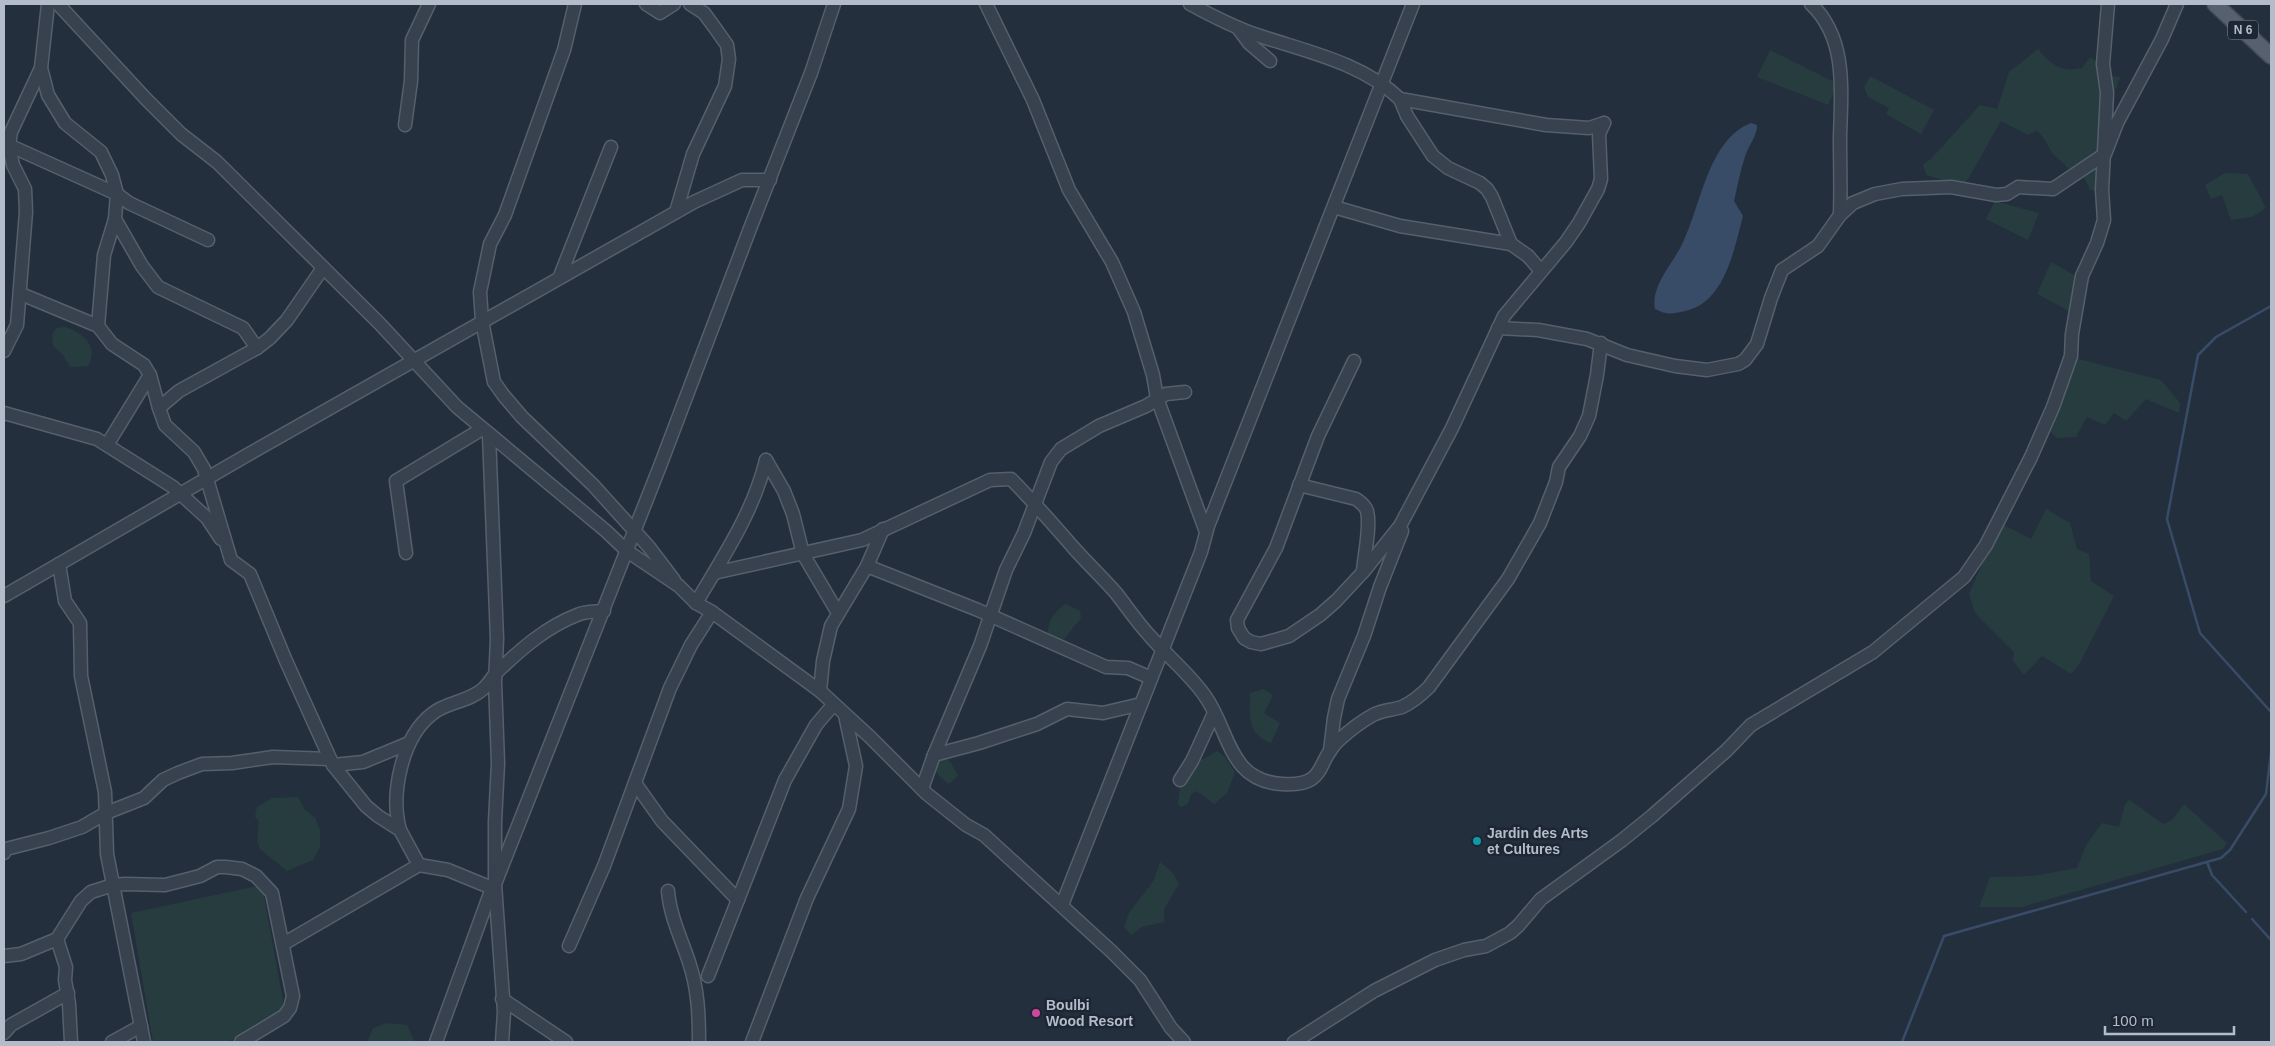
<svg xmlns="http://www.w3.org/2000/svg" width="2275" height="1046" font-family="Helvetica,sans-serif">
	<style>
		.green { fill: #263c3f }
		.water { fill: #394c67 }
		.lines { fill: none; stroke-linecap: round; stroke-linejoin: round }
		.stream { stroke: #394c67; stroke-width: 2.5 }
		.minor-casing { stroke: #565f6c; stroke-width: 15 }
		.major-casing { stroke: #414a57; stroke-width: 18 }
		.minor { stroke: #38414e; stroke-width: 12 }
		.major { stroke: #56606e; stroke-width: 15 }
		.culture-dot { fill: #0f9aa8; stroke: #1d2633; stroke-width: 2 }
		.hotel-dot { fill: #d1479c; stroke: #1d2633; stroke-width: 2 }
		.labels { text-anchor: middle; stroke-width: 5; stroke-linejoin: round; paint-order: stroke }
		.shield { fill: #1d2633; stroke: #878f9c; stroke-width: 1 }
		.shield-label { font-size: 12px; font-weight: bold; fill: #b4bcc9 }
		.poi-label { font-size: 14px; font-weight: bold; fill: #b4bcc9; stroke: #1d2633; text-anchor: start }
	</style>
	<rect width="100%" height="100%" fill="#242f3e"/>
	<g class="green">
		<path d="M2038,49C2050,64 2061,73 2082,68L2090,57L2097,61L2098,74L2120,77L2116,89L2109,91L2100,191L2090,190L2082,173L2068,169C2064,162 2058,160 2053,154C2047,146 2045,136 2036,131L2028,135L2001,121L1964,186L1926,175L1923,164L1931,159L1980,105L1997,109L2009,72Z"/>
		<path d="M1770,50L1838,84L1828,105L1757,77Z"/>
		<path d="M1870,76L1934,110L1921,134L1886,114L1889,108L1868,97L1864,87Z"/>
		<path d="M2225,173L2248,174L2266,208L2252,217L2231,220L2222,195L2211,199L2205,185Z"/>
		<path d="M1995,201L2039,213L2028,240L1986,219Z"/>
		<path d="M2051,262L2079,278L2073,313L2037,294Z"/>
		<path d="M65,327C82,332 100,346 88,366L70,367L63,355L53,346L52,335L56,328Z"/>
		<path d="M2071,357L2161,380L2180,403L2179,413L2146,399L2126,421L2114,413L2105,425L2087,417L2076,437L2057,438L2047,428Z"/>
		<path d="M2046,509L2070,523L2077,549L2089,554L2091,581L2114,596L2080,663L2071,674L2042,656L2024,675L2013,661L2014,652L1975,613L1969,594L2000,523L2031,539Z"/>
		<path d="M1066,604L1080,611L1081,618L1064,639L1059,643L1048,636C1047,621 1054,612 1066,604Z"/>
		<path d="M1263,689L1273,695L1264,713L1280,723L1271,743C1246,733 1250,716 1250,693Z"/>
		<path d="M937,748L951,763L958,776L949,784L939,776L924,754Z"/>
		<path d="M1217,751L1225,757L1235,772L1227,793L1214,804L1197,791L1191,794L1188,804L1181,807L1178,804L1180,787L1191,772L1196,761L1204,759Z"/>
		<path d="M298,797L305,810L315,818L320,830V847L313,860L287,871L260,849L257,841L259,821L255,817L257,807L272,798Z"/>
		<path d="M2130,800L2163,824L2172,820L2184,804L2227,843L2223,849L2022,907H1979L1990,877L2033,876L2077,868L2086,845L2102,823L2119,827L2125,804Z"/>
		<path d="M1160,862L1172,872L1179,884L1164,909V922L1142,927L1131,935L1124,927L1129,913L1154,880Z"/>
		<path d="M262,885L284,1006L281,1013L228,1042H153L131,913Z"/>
		<path d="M387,1023L407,1025L415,1042H367L373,1028Z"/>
	</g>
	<path class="water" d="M1751,123L1757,125C1757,135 1751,142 1747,151C1741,167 1738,184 1734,201L1743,216C1734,249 1725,303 1685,311C1672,314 1667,315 1655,309C1650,285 1675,262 1684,240C1701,204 1709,139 1751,123Z"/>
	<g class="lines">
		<g class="stream">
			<path d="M2271,306L2216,337L2198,355L2167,519L2200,633L2271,712"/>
			<path d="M2207,862L2212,875L2246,912"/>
			<path d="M2252,919L2271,940"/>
			<path d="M1902,1042L1944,936L2221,858L2230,850L2266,794L2271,753"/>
		</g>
		<g class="minor-casing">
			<g id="minor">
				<path d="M58,4L146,99L181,134L217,162L380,324L457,407L606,531L627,551L679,586L696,603L712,612L820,691L870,737L927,794L966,825L984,835L1111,951L1140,980L1171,1028L1184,1042"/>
				<path d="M575,4L564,50L505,215L490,244L480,292L482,321L494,382L504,396L522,417L593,485L649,547L674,580"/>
				<path d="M646,4L660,13L674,4"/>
				<path d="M986,4L1033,100L1069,190L1112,262L1134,312L1153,375L1157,398L1206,532"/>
				<path d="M1190,4C1212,16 1235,28 1260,36C1308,52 1362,63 1400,99L1546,125L1589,128L1604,123"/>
				<path d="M1811,4C1848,39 1841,92 1840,138C1840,163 1841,189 1840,215"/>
				<path d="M1238,28L1249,43L1270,61"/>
				<path d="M41,68L48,95L65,123L101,152L112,175L117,194L115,219L104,255L98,326"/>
				<path d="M1400,99L1407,116L1433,156L1448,168L1480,183L1487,189L1492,197L1511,244L1528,256L1541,271"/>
				<path d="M405,125L411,81L412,40L429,4"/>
				<path d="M4,143L117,194L129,203L208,240"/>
				<path d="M1334,207L1400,226L1511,244"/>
				<path d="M676,212L693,154L725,86L729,59L727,45L715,28L704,13L690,4"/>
				<path d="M115,219L142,266L158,287L243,328L257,348"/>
				<path d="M323,268L287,320L270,338L257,348L179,391L159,408L165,425L194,452L204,469L231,560L250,574L286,661L333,765L366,806L378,816L400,830L419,865"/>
				<path d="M560,276L611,147"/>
				<path d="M21,294L98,326L112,344L144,365L150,375L159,408"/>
				<path d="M1498,328L1538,330L1587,339L1627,355L1675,366L1707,370L1738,364L1745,360L1757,344L1771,298L1782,270L1818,246L1840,215L1853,203L1875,194L1902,189L1951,187L1996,195L2007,194L2018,187L2053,189L2105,154L2117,123L2162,39L2177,4"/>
				<path d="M4,351L17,325L26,212L25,189L13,165L9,145L11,132L41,68L48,4"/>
				<path d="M1354,361L1318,436L1276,548L1237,620L1238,628L1244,638L1251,642L1261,644L1289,636L1320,615L1336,601L1363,572L1400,526L1452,428L1504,316L1566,242L1579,223L1598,189L1601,179L1599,134L1604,123"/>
				<path d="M4,413L97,439L173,487L207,518L221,539"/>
				<path d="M489,435L497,639L495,682L498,763L495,822V884L504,1012L502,1042"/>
				<path d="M107,445L150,375"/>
				<path d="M766,460L784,491L793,514L803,554L838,613"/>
				<path d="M1299,485L1356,499C1360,502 1365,505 1367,511C1371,527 1364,555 1363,572"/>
				<path d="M406,553L396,481L482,429"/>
				<path d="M59,564L65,601L80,623L81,676L105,792L107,854L144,1042"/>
				<path d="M867,566L978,610L1106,667L1128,668L1151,678"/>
				<path d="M714,573L862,540L990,480L1011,479C1033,501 1052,523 1072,546C1086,562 1102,577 1116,593C1127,607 1137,622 1149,635C1167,656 1190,674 1205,696C1230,731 1228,781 1282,784C1328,787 1315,762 1339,740C1349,731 1362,721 1373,715C1382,710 1393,710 1402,707C1413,702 1421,695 1429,687L1508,579L1540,523L1556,482L1559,467L1580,436L1589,416L1597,375L1601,343"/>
				<path d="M4,596L249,454L694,202L742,180H770"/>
				<path d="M696,603C723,557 753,513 766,460"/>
				<path d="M820,691L823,661L831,626L867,566L883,529"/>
				<path d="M1330,751L1334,718L1338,699L1364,636L1380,587L1402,531"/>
				<path d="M934,755L979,743L1037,724L1067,709L1103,713L1141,704"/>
				<path d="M333,765L363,762L409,743"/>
				<path d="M1180,780L1192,761L1214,713"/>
				<path d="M635,783L662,821L738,900"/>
				<path d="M922,789L934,755L980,646L1006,570L1024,533L1051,462L1061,449L1099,426L1146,406L1166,394L1185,392"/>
				<path d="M400,830C390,794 402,737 432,714C446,702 469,702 483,689C489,684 492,677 497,672C521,649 546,627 577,615C585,611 595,612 604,611"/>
				<path d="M4,853L6,849L49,838L82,827L106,813L144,798L163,780L178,773L202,764L232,763L273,757L330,759"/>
				<path d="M668,891C670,916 681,938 689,962C698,989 699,1014 699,1042"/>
				<path d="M1062,905L1201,552L1208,526C1275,351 1345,178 1413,4"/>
				<path d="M57,939L66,967L65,980L69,1004L71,1042"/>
				<path d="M283,944L419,865L448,870L492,888L495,884L660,466L751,226L811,73L834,4"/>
				<path d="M569,946L604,866L670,688L691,645L712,612"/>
				<path d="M4,956L21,954L57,939L81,901L91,892L113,885L125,884L165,885L200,876L217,867H226L242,869L256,876L272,893L293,996L290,1008L284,1016L241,1042"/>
				<path d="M708,976L785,780L816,725L833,705"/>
				<path d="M502,999L566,1042"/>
				<path d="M4,1033L11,1025L68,993"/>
				<path d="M112,1042L141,1026"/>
				<path d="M436,1042L492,888"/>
				<path d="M752,1042L807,898L849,809L856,766L845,715"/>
				<path d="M1294,1042L1374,991L1435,960L1464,950L1486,946L1510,933L1518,926L1541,899L1621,841L1652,816L1726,751L1751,725L1873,652L1964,577L1986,545L2031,457L2053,407L2071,356L2072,334L2082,276L2097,243L2104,220L2102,190L2107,93L2103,64L2108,4"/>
			</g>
		</g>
		<g class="major-casing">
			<path id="major" d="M2215,4L2271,56"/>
		</g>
		<use href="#minor" class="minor"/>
		<use href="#major" class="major"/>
	</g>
	<circle class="culture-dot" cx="1477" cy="841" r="5"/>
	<circle class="hotel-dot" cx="1036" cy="1013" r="5"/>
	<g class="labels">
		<rect class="shield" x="2228" y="20.5" width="30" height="19" rx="4"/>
		<g class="shield-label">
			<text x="2243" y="34">N 6</text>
		</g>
		<g class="poi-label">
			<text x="1487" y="838">Jardin des Arts<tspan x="1487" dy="16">et Cultures</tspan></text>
			<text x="1046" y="1010">Boulbi<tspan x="1046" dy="16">Wood Resort</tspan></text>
		</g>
	</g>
	<rect width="2275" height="1046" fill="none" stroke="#b4bcc9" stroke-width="10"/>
	<path d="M2105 1026v8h129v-8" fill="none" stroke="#b4bcc9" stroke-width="2.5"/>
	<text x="2112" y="1026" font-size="15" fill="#b4bcc9" stroke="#1d2633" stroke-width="4" paint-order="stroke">100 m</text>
</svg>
